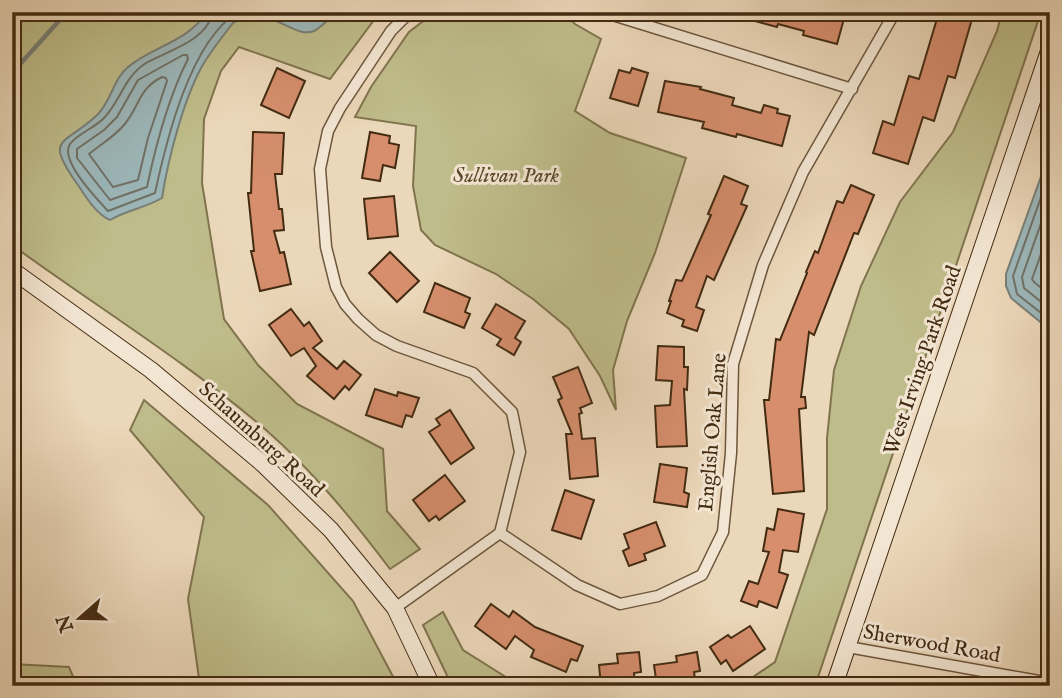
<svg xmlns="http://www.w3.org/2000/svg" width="1062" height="698" font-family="'IM FELL English',serif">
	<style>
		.green { fill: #bebc8a; stroke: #80744e; stroke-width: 2 }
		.water { fill: #9cb7ba; stroke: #787f77; stroke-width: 2 }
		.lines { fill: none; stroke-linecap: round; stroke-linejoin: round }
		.shore { stroke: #707166; stroke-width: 2 }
		.stream { stroke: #787f77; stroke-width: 4.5 }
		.building { fill: #d68e6d; stroke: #432b12; stroke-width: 2 }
		.street-casing { stroke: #6d563c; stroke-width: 13 }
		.secondary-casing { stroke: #432b12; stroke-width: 18 }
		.street { stroke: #f2e5d2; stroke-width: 10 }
		.secondary { stroke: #f2e5d2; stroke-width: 16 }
		.labels { text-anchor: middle; stroke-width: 6; stroke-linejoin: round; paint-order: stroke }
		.park-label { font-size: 21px; font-style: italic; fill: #5c482a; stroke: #f2e5d2 }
		.street-label { font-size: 21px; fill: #432b12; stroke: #f2e5d2 }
	</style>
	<rect width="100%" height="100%" fill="#ebd7b9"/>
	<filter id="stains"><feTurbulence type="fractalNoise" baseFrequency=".00286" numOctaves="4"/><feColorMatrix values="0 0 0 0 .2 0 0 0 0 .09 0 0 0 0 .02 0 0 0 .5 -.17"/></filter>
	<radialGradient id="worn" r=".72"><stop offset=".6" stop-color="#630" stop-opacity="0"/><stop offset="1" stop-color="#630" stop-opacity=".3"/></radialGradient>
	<g class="green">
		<path d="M12,12H380L330,79L239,47L221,71L204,119L202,183L224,319L258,365L297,404L383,449L387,511L420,549L390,569C353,520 313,471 266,430C187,362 97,307 12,245Z"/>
		<path d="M435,12H562L575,24L601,39L575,111L610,133L686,158L655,253L627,321L613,370L616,410L600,376L569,329L533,299L496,274L435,245L421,230L413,186L416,126L355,117L371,87L409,32Z"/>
		<path d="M1002,12H1041L815,686H740L775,662L827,509V438L834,370L861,286L900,202L953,132L997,31Z"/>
		<path d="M144,400L268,505L353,601L398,686H200L188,599L204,517L130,430Z"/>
		<path d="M443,612L463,650L520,686H452L423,625Z"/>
		<path d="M12,664L69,667L77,686H12Z"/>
	</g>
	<g class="water">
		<path d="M207,12H336C330,18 322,27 314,31C293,40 269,1 233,23C222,37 210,52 201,68C183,102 168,159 162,198C145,208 127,210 110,220C97,215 85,196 78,185C43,136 64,146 96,116C111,103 113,79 128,67C155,45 186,43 207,12Z"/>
		<path d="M1050,162V330L1011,298L1006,286V274L1044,168Z"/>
	</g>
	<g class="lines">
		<g class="shore">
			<path d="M212,12C209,40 167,51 146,63C124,77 121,100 104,118C95,128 78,133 70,144C59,160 97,199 108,211L155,193C166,142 190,41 238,12"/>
			<path d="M183,55H187L188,59C168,98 156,144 147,187L110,200L77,158V149L104,130L117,117L138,80Z"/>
			<path d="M162,77L166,78L167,81L148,138L138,180L113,187L89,154C101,144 114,137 124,125C140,106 138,89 162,77Z"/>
			<path d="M1050,172L1013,276L1017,294L1050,320"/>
			<path d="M1050,198L1022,277L1024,288L1050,309"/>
			<path d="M1050,229L1032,279L1034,282L1050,295"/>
		</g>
		<path class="stream" d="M12,73L67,12"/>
	</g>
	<g class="building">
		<path d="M736,12H836L845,15L837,44L803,35L804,31L778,24L777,27L736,16Z"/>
		<path d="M939,12H974L955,78L948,76L934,121L923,117L908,164L873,153L883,121L894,125L909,76L919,79Z"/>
		<path d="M277,68L305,81L289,118L261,105Z"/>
		<path d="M632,68L648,73L638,106L610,98L619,70L630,73Z"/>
		<path d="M665,81L701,87L700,89L734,98L732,105L761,113L764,105L778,109L777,113L790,116L782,146L737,134L736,137L702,128L704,122L658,112Z"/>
		<path d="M253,132L284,133L282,174H275L279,209H282L284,230L274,231L280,253L284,252L291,284L260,291L251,251H254L248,193H251Z"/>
		<path d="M370,132L390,136L389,143L399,145L395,168L383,165L380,181L362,178Z"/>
		<path d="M724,176L748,186L741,204L747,206L714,280L707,276L696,307L704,310L697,331L682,326L684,320L667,313L671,301H669L676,280L682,281L711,215L708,214Z"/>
		<path d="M851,185L874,195L858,234L854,233L814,335L809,332L801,397H805L806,408L799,409L804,491L773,494L764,400H769L776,339L780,340L807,273L806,272L815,251L818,253L837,201L843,203Z"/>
		<path d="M394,196L398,236L368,239L364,199Z"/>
		<path d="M390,252L419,281L397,302L369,273Z"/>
		<path d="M435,283L470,298L465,312L470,314L464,328L424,312Z"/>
		<path d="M496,304L525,321L515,338L521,342L514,355L497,345L501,339L482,328Z"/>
		<path d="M291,309L304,326L309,322L322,341L313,348L337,369L344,361L361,375L349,390L345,386L334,399L307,376L316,366L304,348L291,356L269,325Z"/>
		<path d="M658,346L684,347V367H688L687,390L684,389L687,446L657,447L655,406L670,405L672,381L656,380Z"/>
		<path d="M578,367L592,403L580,408L582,413L579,414L582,439L595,438L598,476L570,479L566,434H572L558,400L562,398L553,377Z"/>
		<path d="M375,389L397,396L398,392L419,398L412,417L406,415L402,427L366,415Z"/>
		<path d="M450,410L474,448L451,464L429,432L440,425L436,419Z"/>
		<path d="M660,464L687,468L684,492L689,494L687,507L654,502Z"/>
		<path d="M445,475L465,501L439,520L436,516L429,521L413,500Z"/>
		<path d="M565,490L594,500L581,539L552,530Z"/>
		<path d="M778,509L804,514L798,552L783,550L779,572L788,575L777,608L759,601L757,607L741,601L749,581L758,584L769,552L763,551L767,528L774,530Z"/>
		<path d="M656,522L665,546L644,554L646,560L629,566L623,551L629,548L624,534Z"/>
		<path d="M491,604L509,617L513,611L535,627L583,646L577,661L571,659L566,672L531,657L534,650L515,636L506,649L475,626Z"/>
		<path d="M750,626L765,649L733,671L726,660L721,664L710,647L728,635L731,638Z"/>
		<path d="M639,652L641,672L634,673L635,686H601L599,665L618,663L617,654Z"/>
		<path d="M697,652L700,671L694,672L696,686H657L654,665L677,662L676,656Z"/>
	</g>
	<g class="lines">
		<g class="street-casing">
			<g id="street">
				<path d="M603,12L852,89"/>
				<path d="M500,533L577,585L620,604L658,596L702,575L723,532L731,453L733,364L763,265L803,172L895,12"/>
				<path d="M395,608L500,533L520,452L512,412L473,373L397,346L376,335L358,319L345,304L336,287L326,247L320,169L328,131L340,108L391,31L410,12"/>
				<path d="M848,647L1050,683"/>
			</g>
		</g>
		<g class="secondary-casing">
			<g id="secondary">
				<path d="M12,270L151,370L263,464L331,530L395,608L432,686"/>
				<path d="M834,686L1050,48"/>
			</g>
		</g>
		<use href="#street" class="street"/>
		<use href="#secondary" class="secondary"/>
	</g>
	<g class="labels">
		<g class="park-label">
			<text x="506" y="182">Sullivan Park</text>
		</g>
		<g class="street-label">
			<text transform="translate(922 360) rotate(-71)" y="7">West Irving Park Road</text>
			<text transform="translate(712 432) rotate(-85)" y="7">English Oak Lane</text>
			<text transform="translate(262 439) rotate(42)" y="7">Schaumburg Road</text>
			<text transform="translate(932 643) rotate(10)" y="7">Sherwood Road</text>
		</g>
	</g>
	<rect width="1062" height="698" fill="none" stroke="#ebd7b9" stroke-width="42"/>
	<rect x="14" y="14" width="1034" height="670" fill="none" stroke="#432b12" stroke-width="3.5"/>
	<rect x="21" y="21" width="1020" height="656" fill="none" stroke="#432b12" stroke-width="2"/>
	<g transform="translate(80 618) rotate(250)" stroke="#f2e5d2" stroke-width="5" paint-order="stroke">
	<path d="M0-5L12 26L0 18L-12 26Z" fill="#432b12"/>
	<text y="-10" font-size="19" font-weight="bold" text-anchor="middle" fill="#432b12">N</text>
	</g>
	<rect width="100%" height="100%" filter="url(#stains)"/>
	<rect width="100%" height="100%" fill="url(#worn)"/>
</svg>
